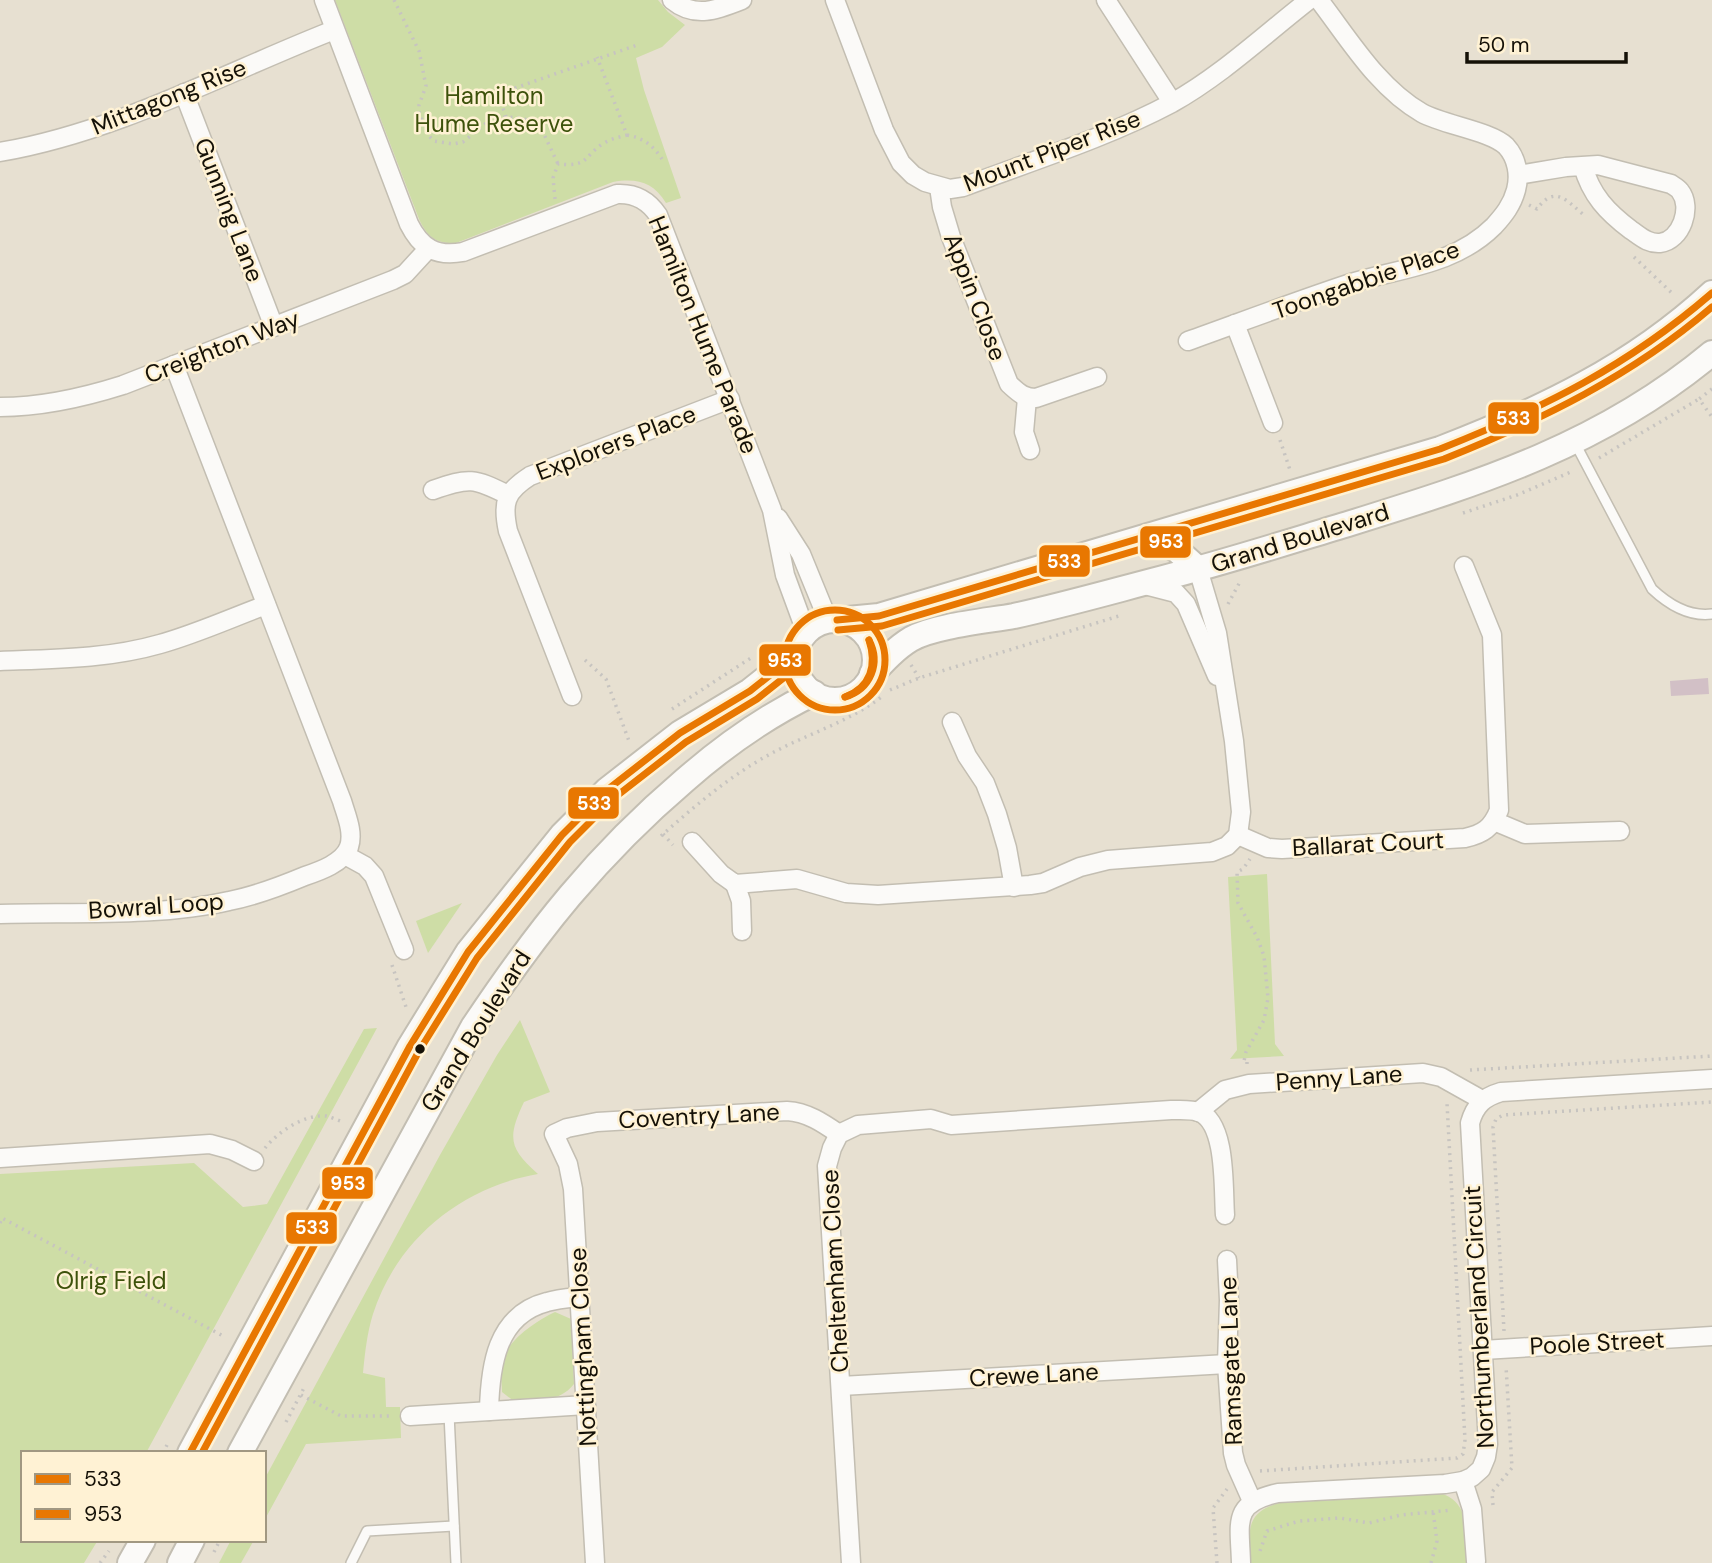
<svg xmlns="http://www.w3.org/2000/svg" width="1712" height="1563" font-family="'DM Sans',sans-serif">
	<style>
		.green { fill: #cedda6 }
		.building { fill: #d2c0c6 }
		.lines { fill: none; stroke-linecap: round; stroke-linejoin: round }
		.lane-casing { stroke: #c3beb2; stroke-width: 12 }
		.street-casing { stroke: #c3beb2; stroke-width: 21 }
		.secondary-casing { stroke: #c3beb2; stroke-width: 28 }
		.path { stroke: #c7c4c0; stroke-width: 3.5; stroke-dasharray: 2 5; stroke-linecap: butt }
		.lane { stroke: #fbfaf8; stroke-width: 9 }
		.street { stroke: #fbfaf8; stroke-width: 18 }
		.secondary { stroke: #fbfaf8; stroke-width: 24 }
		.bus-1-casing { stroke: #fff2d4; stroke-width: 12 }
		.bus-2-casing { stroke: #fff2d4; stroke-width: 12 }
		.bus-1 { stroke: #e87701; stroke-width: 7 }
		.bus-2 { stroke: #e87701; stroke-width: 7 }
		.bus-dot { fill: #151107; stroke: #fff2d4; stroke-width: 2.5 }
		.labels { text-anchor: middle; stroke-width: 5; stroke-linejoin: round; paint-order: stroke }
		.park-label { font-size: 24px; fill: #3d520b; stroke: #fff2d4 }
		.street-label { font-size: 24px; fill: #151107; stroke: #fff2d4 }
		.line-badge { stroke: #fff2d4; stroke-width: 2.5 }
		.badge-label { font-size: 19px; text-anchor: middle; font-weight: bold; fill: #fff }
	</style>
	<rect width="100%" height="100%" fill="#e7e0d1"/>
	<g class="green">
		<path d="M335,0H658L668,12L685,25L662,47L636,58L644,90L681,198L666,203C653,182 637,178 613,182L456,243C435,244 427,236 419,219Z"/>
		<path d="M1267,874L1275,1044L1284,1056L1230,1059L1237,1050L1228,877Z"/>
		<path d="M462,903L428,953L416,921Z"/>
		<path d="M520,1020L550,1092L524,1102C507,1138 509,1148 538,1174C462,1187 397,1239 373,1314C367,1333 365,1353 363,1373L385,1378L386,1407H400L401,1438L306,1444L264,1521V1480L440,1155L497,1055Z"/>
		<path d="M377,1028L146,1453H23V1540H98L84,1563H0V1174L194,1163L243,1207L267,1204L364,1029Z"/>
		<path d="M555,1312L571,1319L574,1384C559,1403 537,1400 515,1402L502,1392C502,1383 500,1374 501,1365C504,1342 536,1321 555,1312Z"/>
		<path d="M1443,1494C1472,1505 1465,1537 1467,1563H1251C1249,1532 1244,1513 1279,1503Z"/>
		<path d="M231,1540H254L241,1563H219Z"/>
	</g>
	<path class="building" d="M1708,678L1709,694L1671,696L1670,681Z"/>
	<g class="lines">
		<g class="lane-casing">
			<g id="lane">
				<path d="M1575,443L1652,589C1668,604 1689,617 1712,614"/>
				<path d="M449,1414L456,1563"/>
				<path d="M351,1563L367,1531L454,1526"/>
			</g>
		</g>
		<g class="street-casing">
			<g id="street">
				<path d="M324,0L409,224C421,248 436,257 463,252L617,194C635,193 648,200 658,215L772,510L785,575L806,632"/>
				<path d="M672,0C695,19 717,10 742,0"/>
				<path d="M835,0L884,130L901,163L913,175L925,182L950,189L963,187C1032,161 1106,138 1172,103C1222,75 1264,35 1309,0"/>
				<path d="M1106,0L1172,102"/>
				<path d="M184,93L274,327"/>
				<path d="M0,152C117,132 224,73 334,30"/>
				<path d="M1518,175L1566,167L1598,165L1671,184C1674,186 1678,188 1680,191C1693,207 1681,241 1660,243C1648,244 1640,236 1631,230C1607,212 1591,195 1583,166"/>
				<path d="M939,187L942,207L951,237L1009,384C1018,392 1023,398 1036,398L1097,377"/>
				<path d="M1235,324L1273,423"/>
				<path d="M1188,341C1241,322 1294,302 1348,284C1399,268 1454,266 1494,226C1504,215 1512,205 1516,190C1520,175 1517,158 1506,146C1490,131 1444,125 1422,113C1378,88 1349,39 1319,0"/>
				<path d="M1027,398L1024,432L1030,450"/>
				<path d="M0,407C42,407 82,398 123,385L393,280L405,274L428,249"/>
				<path d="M433,490C469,477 474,478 508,495"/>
				<path d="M778,518L801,554L828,620"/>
				<path d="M1145,585L1176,593L1186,604L1217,676"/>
				<path d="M0,661C54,659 108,659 160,644C196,634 231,618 266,605"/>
				<path d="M572,696L508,531C502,503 505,492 530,476L730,399"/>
				<path d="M952,722L967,756L985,783L997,814L1007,848L1014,887"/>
				<path d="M1494,821L1525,834L1620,831"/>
				<path d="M1238,835L1268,848L1282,849L1465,838C1483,834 1492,828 1499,810L1492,635L1464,566"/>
				<path d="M692,842L721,874L735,884L797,879L846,893L878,895L1030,885L1043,883L1080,867L1108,860L1212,852L1227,846L1238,835L1241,812L1234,741L1217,633L1198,569"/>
				<path d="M345,855L365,866L374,876L404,950"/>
				<path d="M735,884L741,901L742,931"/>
				<path d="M0,914C72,912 160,917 229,901C255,896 281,886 305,876C320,871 343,863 349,847C354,832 346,815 342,801L174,365"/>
				<path d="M1198,1112L1225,1090L1249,1084L1423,1073L1441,1077L1482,1100"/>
				<path d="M0,1158L210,1144L232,1150L254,1161"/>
				<path d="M1227,1260L1229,1300L1227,1364L1233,1453L1236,1465L1252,1501"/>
				<path d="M1483,1350L1712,1336"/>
				<path d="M841,1386L1227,1364"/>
				<path d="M489,1411C490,1367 496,1315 547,1302C557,1299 569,1298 579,1297"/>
				<path d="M410,1416L586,1405"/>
				<path d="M1463,1481L1472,1509L1476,1561"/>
				<path d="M595,1563L573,1189L568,1164L554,1134L567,1128L597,1122L787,1111C807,1112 823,1123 839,1134"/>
				<path d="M851,1563L827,1166L832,1148L839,1134L858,1125L931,1119L951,1125L1171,1110C1179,1110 1191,1109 1199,1112C1227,1123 1223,1189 1225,1215"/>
				<path d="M1241,1563C1240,1523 1231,1503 1278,1493L1445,1484L1463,1481L1472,1477L1481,1469L1486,1457L1488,1444L1470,1123C1475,1105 1484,1097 1501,1092L1712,1079"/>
			</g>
		</g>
		<g class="secondary-casing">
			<g id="secondary">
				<path d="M1151,536L1177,550L1198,569"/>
				<path d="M837,620L879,616L1440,449C1541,410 1632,367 1712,293"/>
				<circle cx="835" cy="660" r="40"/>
				<path d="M872,674C884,661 896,648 911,639C934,626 986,621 1014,616C1064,605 1113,591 1163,578C1226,562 1288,542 1351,523C1483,482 1603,444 1712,353"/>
				<path d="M190,1453L410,1046L468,952L562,835L607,790L680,733L750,691L779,668L797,649"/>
				<path d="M240,1453L473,1027C537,931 597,855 685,780C725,745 766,716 814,693"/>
				<path d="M130,1563L143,1540"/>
				<path d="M180,1563L192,1540"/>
			</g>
		</g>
		<g class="path">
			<path d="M394,0L419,51L426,86L419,105V113L428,135L434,141L453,144L463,142L490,120L506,117L523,118L541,128L558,164"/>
			<path d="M506,117L498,94L640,44"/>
			<path d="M627,135C643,138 653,145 662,159"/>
			<path d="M555,199L553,178L558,164C590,167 582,157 604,143C611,139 619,137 627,135L597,57"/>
			<path d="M1529,205L1537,209C1555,184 1567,201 1585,216"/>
			<path d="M1634,257L1674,295"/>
			<path d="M1712,389L1699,399L1712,417"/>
			<path d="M1280,440L1290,470"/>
			<path d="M1599,458L1699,399"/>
			<path d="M1463,513L1517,495L1573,471"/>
			<path d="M1228,604L1241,580"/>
			<path d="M585,660L606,679L629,741"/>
			<path d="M911,665L919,678"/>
			<path d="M890,690L919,678L1122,615"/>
			<path d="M672,709L754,656"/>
			<path d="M663,834L673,845"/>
			<path d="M661,836C696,805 732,774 774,752C810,733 851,721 884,695"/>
			<path d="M392,965L406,1007"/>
			<path d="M1247,1064V1061H1244L1246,1052L1264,1020L1268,998L1264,956L1257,937L1238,903L1237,872L1243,869L1250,859"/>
			<path d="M1470,1070L1712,1056"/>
			<path d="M265,1148C278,1132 304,1114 326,1116C331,1117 337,1120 343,1122"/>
			<path d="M0,1223L2,1218L225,1337"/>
			<path d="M1504,1331L1493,1127L1496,1119L1503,1115L1712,1102"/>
			<path d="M301,1395L341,1416H391"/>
			<path d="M286,1422L305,1386"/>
			<path d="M163,1453L167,1445"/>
			<path d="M1260,1471L1457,1458L1463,1454L1465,1440L1447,1103"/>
			<path d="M1493,1505L1492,1492L1512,1468L1506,1366"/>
			<path d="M1260,1551L1267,1531L1299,1521L1340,1518L1369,1523L1401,1515L1452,1510"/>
			<path d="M214,1552L220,1540"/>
			<path d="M100,1563L109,1551"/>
			<path d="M1217,1563L1213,1508L1227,1489"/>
			<path d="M1431,1563L1437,1541L1433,1511"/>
		</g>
		<use href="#lane" class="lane"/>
		<use href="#street" class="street"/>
		<use href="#secondary" class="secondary"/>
		<g class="bus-1-casing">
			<g id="bus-1">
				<path d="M837,620L879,616L1440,449C1543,408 1628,366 1712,293"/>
				<path d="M845,697C871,687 877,665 869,640"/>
				<path d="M845,697C871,689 881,663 869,640"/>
				<path d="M190,1453L410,1046L468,952L562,835L607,790L680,733L750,691L779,668L797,649"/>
			</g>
		</g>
		<g class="bus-2-casing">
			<g id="bus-2">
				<circle cx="835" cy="660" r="50"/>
				<path d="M838,630L882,626L1444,459C1541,420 1632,376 1712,307"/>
				<path d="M202,1453L419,1051L477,958L570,842L614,798L686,742L757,699L786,676L805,656"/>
			</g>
		</g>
		<use href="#bus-1" class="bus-1"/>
		<use href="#bus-2" class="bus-2"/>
	</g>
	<circle class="bus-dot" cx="420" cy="1049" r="6"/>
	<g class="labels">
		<g class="park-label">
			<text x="494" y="104">Hamilton<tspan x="494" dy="28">Hume Reserve</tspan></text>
			<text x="111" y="1289">Olrig Field</text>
		</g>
		<g class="street-label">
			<text transform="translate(169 97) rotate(-22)" y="8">Mittagong Rise</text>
			<text transform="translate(1052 151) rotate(-21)" y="8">Mount Piper Rise</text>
			<text transform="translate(229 210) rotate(69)" y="8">Gunning Lane</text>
			<text transform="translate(1366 280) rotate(-19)" y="8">Toongabbie Place</text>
			<text transform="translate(975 297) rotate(69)" y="8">Appin Close</text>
			<text transform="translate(703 335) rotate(68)" y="8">Hamilton Hume Parade</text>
			<text transform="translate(222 347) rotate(-21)" y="8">Creighton Way</text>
			<text transform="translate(616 443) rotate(-21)" y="8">Explorers Place</text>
			<text transform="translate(1300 538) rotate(-17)" y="8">Grand Boulevard</text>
			<text transform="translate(1368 844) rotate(-3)" y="8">Ballarat Court</text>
			<text transform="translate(156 906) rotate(-4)" y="8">Bowral Loop</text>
			<text transform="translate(476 1031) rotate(-58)" y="8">Grand Boulevard</text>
			<text transform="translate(1339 1078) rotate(-4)" y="8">Penny Lane</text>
			<text transform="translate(699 1116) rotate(-3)" y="8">Coventry Lane</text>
			<text transform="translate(835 1271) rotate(-93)" y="8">Cheltenham Close</text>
			<text transform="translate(1479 1317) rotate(-93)" y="8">Northumberland Circuit</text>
			<text transform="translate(1597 1343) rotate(-3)" y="8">Poole Street</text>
			<text transform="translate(583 1347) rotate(-93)" y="8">Nottingham Close</text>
			<text transform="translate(1231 1361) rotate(-92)" y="8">Ramsgate Lane</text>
			<text transform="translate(1034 1375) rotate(-3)" y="8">Crewe Lane</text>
		</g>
	</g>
	<g class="line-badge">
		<rect x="1487" y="401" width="53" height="34" rx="7" fill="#e87701"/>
		<rect x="1139" y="525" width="53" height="34" rx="7" fill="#e87701"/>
		<rect x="1038" y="544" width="53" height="34" rx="7" fill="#e87701"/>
		<rect x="758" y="643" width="54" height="34" rx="7" fill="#e87701"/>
		<rect x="567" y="786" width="53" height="34" rx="7" fill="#e87701"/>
		<rect x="321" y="1166" width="53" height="34" rx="7" fill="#e87701"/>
		<rect x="285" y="1211" width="53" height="34" rx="7" fill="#e87701"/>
	</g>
	<g class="badge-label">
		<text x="1513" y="425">533</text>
		<text x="1166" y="548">953</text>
		<text x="1064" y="568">533</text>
		<text x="785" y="667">953</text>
		<text x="594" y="810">533</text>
		<text x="348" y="1190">953</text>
		<text x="312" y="1234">533</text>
	</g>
	<rect x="21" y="1451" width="245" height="91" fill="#fff2d4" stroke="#a19882" stroke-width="2"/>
	<rect x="35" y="1474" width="35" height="10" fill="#e87701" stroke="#a19882" stroke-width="2"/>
	<text x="84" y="1486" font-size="21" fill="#151107">533</text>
	<rect x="35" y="1509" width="35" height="10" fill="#e87701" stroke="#a19882" stroke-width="2"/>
	<text x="84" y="1521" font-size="21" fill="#151107">953</text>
	<path d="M1467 52v10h159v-10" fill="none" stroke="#151107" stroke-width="3.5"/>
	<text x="1478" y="52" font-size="21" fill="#151107" stroke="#fff2d4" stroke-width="5" paint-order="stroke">50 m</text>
</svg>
